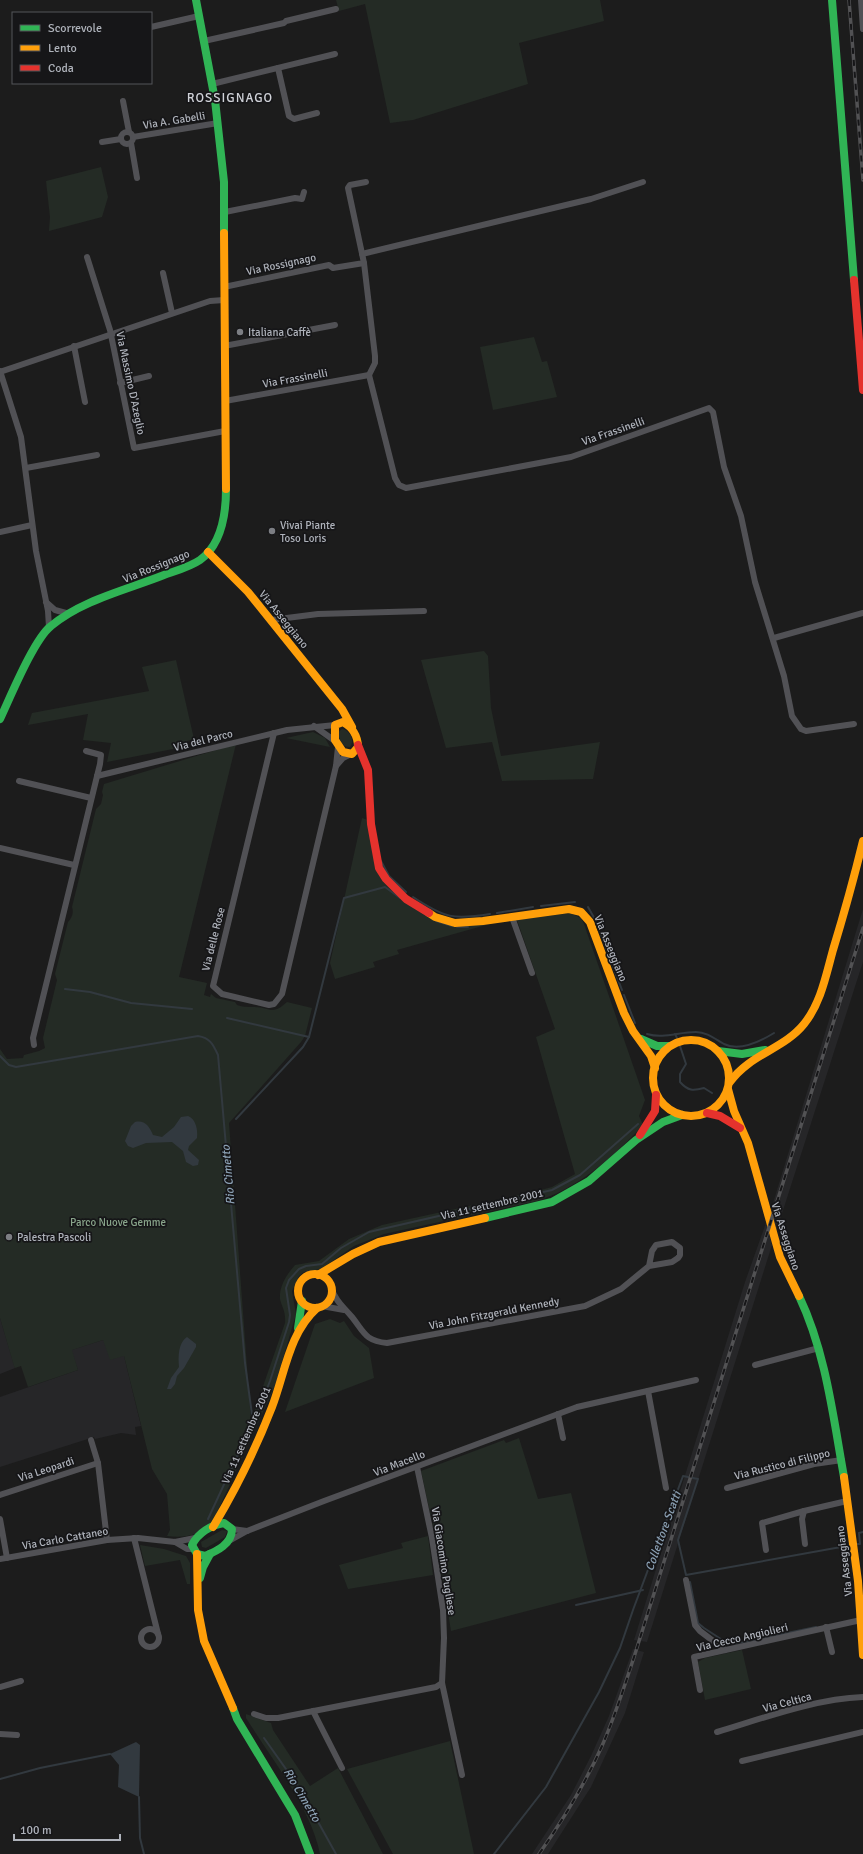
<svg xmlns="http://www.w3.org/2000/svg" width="863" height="1854" font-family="Signika,sans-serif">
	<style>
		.built { fill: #262628 }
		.green { fill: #242b25 }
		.water { fill: #32393f }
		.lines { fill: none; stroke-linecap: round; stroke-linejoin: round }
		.stream { stroke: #32393f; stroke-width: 2 }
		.street { stroke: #515155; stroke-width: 6 }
		.fast { stroke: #30b455; stroke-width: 8 }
		.slow { stroke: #ff9f0a; stroke-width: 8 }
		.jam { stroke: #e5322d; stroke-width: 8 }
		.rail-casing { stroke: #525254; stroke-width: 3.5 }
		.rail { stroke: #161618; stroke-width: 2; stroke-dasharray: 6; stroke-linecap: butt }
		.poi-dot { fill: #7c7e83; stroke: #161618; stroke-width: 1.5 }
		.labels { text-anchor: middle; stroke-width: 3.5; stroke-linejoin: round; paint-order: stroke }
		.street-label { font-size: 11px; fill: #afb3bb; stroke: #161618 }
		.poi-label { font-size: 11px; fill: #afb3bb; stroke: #161618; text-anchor: start }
		.park-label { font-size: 11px; fill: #88a48a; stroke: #161618 }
		.water-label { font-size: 12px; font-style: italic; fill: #8a9fb2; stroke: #161618 }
		.quarter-label { font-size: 13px; letter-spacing: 1px; fill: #d0d2d8; stroke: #161618 }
	</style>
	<rect width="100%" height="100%" fill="#1c1c1c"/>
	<g class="built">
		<path d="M863,909V962L861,968L776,1232L770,1213Z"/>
		<path d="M766,1223L772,1245L647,1642L634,1640L745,1282Z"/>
		<path d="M0,1318L15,1368L0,1374Z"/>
		<path d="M103,1340L124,1356L141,1426L135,1427L136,1435L121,1433L95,1439L94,1437L0,1467V1397L78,1370L71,1350Z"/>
		<path d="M633,1649L644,1652L625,1713L591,1787L548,1854H532L571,1795L591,1756L609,1716Z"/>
	</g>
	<g class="green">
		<path d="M336,0H600L604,21L519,43L528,84L413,120L390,123L365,4L339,11Z"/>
		<path d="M101,167L108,197L102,217L49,231L50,217L46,181Z"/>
		<path d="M534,337L542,362L547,361L557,397L493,410L480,347Z"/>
		<path d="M484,651L488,656L491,708L501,756L600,742L593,779L502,781L492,742L446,748L421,660Z"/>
		<path d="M176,660L194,739L187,741L188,746L107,762L111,743L83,740L88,714L28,725L32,713L149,691L142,667Z"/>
		<path d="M342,729C350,730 355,741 350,747C341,747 339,739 338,732Z"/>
		<path d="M313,732L325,738L330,747L286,738Z"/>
		<path d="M236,744L179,977L207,983L204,995L210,997L211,994L216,998L235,1002L237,1005C243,1007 247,1007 252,1007C270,1006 271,1017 287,1002L312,1008L305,1036L301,1042L229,1123L251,1421L285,1323C286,1311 282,1308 280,1299C279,1286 287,1274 295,1265L319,1261L349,1239L382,1225L537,1191L552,1187L575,1174L536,1037L555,1029L517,920L570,913L581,918L584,924L645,1100L639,1116L643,1125C614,1157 578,1188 537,1201L384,1234L354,1246L321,1269L304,1272L299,1276L292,1291L296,1314L275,1386L214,1519C203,1536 185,1538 167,1536L170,1530L167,1494L152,1469L124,1356L110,1360L103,1340L72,1350L78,1370L28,1387L21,1366L15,1368L14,1366L0,1318V1049L7,1059L23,1058L24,1055L39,1051L45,1048L43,1038L57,980L55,974L68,922C72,918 74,912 72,907L96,809L101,804L103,795L102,792L104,784Z"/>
		<path d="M362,818L368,820L379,867L404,894L445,921L486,925L397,950L399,954L373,962L375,967L335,979L330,963Z"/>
		<path d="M330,1319L340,1323L344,1321L354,1336L369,1348L374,1378L285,1412L315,1324Z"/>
		<path d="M519,1438L538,1499L571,1493L596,1593L451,1631L436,1540L421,1471L504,1440L506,1443Z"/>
		<path d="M222,1530L227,1531L225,1537L206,1548L202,1547L201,1542Z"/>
		<path d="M428,1536L433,1575L348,1589L339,1565L403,1548L401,1543Z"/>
		<path d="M140,1545L164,1549L186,1556L190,1563V1584H187L180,1560L145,1566Z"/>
		<path d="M742,1650L751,1689L705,1700L698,1662L705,1658Z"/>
		<path d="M246,1714L271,1723L273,1730L310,1786L338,1768L383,1854H320C311,1808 271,1758 246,1718Z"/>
		<path d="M450,1741L474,1854H393L347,1769Z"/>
	</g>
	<g class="water">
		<path d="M188,1116C196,1119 198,1130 197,1138L189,1146L188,1150L199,1160L198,1165L193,1166L186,1162L183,1151L172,1142L146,1143L133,1148L128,1146L125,1141L131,1126L135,1122C145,1120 149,1126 153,1135L162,1137L174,1127L181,1117Z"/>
		<path d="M187,1337L196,1344V1347L184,1368L177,1376L175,1384L171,1389H167L171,1378L179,1367C178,1357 178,1343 187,1337Z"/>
		<path d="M136,1742L140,1745L139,1797L118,1787L119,1765L110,1754Z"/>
	</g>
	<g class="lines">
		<g class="stream">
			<path d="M381,861L389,876L406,892"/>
			<path d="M413,897C445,918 453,920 490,914"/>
			<path d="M541,906L575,902"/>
			<path d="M588,907L596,921L622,990"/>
			<path d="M497,913L533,907"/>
			<path d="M436,921L452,926"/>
			<path d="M457,927H468"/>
			<path d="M65,989L90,992L131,1003L192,1009"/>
			<path d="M624,995L635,1023"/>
			<path d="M227,1018L309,1037"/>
			<path d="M647,1034C664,1039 678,1032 696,1032C707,1032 715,1039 724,1044C740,1052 761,1041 774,1033"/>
			<path d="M675,1034L677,1038"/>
			<path d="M680,1046L686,1064L680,1074V1082C688,1091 693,1091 704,1088L712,1093"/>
			<path d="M0,1056L9,1065L16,1067L198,1036C210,1038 213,1044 218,1055L245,1363L253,1422L208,1519"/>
			<path d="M236,1119L303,1047L309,1037L344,898L385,887L400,898"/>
			<path d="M259,1409L270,1381L289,1322L290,1315L286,1288L289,1280L299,1269L306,1266L322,1264L341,1248L369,1232L552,1190L580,1175L638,1124"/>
			<path d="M856,1544H860L859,1533L863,1532"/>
			<path d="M690,1582L698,1623L704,1628L727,1643L734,1644L816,1627"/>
			<path d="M576,1605L643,1590"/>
			<path d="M264,1738L298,1786L336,1854"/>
			<path d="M0,1779L40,1768L110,1754"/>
			<path d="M139,1797L140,1838L144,1854"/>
			<path d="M494,1854L546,1787L599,1692L620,1648L633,1610L683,1476L698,1479L678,1540L686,1575L852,1545"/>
		</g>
		<g class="street">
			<path d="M861,0L863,29"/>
			<path d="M151,27L199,16"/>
			<path d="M204,41L284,23L286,21L336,9"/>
			<path d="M278,68L289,116L294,119L317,113"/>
			<path d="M212,84L335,54"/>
			<path d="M123,101L129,132"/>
			<circle cx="127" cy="138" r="6"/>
			<path d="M133,137L218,123"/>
			<path d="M102,142L121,139"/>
			<path d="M131,143L137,178"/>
			<path d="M225,212L295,198L302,199L304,192"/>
			<path d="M362,254L591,199L643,182"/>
			<path d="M87,257L110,330L134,448L225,431"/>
			<path d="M364,263L375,356V363L369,375"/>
			<path d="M163,273L172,313"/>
			<path d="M224,287L329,265L333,268L364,263L348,188L350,185L366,182"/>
			<path d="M74,346L85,402"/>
			<path d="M224,346L335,325"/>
			<path d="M0,371L21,437L36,551L48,611L49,627"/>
			<path d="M0,372L210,301L224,300"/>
			<path d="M120,383L149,376"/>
			<path d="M225,401L369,375L395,478L399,485L406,488L571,457L709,408L713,412L724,467L741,516L755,582L784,676L792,716L801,729L806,731L854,724"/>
			<path d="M26,468L97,455"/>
			<path d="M0,532L32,525"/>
			<path d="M46,602L55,610L66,613"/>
			<path d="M271,620L318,614L424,611"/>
			<path d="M774,638L863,613"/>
			<path d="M314,726L335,741"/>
			<path d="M274,733L213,986L222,994L269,1005L274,1004L282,994L336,766L338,747"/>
			<path d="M336,766L343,758L349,755"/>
			<path d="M97,776L287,730L335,725"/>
			<path d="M19,781L91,798"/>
			<path d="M0,848L74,865"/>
			<path d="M512,917L532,973"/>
			<path d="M34,1045L33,1038L100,764L101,755L86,751"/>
			<path d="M332,1290C337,1303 343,1306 352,1317C364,1332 365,1341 387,1343L585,1306L621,1289L649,1266L672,1262L678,1258L680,1255V1248L672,1242L656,1245L652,1251L649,1266"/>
			<path d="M322,1306L344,1310"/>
			<path d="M755,1365L819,1348"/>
			<path d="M648,1391L666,1488"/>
			<path d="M558,1414L563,1438"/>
			<path d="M91,1440L98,1463L107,1540"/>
			<path d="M417,1467L432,1538L443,1610L444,1638L442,1683L462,1775"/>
			<path d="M727,1488L814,1464L842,1460"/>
			<path d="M0,1495L98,1463"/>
			<path d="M804,1511L847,1501"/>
			<path d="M0,1519L7,1558"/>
			<path d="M232,1529L247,1531"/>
			<path d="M134,1538L158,1634"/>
			<path d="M229,1541L247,1531L324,1501L577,1407L696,1380"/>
			<path d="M175,1542L187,1549H193"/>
			<path d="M766,1550L762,1523L804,1511L802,1519L805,1544"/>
			<path d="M0,1559L107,1540L138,1538L175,1542L195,1538"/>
			<path d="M686,1580L695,1625L700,1631L725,1650"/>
			<path d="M826,1627L832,1652"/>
			<circle cx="150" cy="1638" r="9"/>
			<path d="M0,1687L21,1681"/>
			<path d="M700,1690L694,1657L861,1620"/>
			<path d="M313,1711L342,1768"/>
			<path d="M254,1714L266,1718H278L436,1687L442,1683"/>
			<path d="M717,1732C764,1718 814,1699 863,1697"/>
			<path d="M0,1734L17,1735"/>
			<path d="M742,1761L863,1732"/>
		</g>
		<g class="fast">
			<path d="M196,0L215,100L224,182V233"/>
			<path d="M832,0L854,280"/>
			<path d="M0,719C10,698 34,639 51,626C82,600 126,590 164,575C175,571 190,567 200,560C222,544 226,513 226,489"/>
			<path d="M641,1039L657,1046H669"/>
			<path d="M718,1051L742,1054L765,1050"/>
			<path d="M485,1218L552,1202L589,1181L636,1140L663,1122L682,1115"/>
			<path d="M799,1296C826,1353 833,1416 844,1477"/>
			<path d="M298,1328L302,1301"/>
			<path d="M224,1523L232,1529C232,1544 217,1551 205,1556L197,1554L192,1545C198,1533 211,1525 224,1523Z"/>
			<path d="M200,1578L203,1567L210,1554"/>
			<path d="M233,1708L237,1719L295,1815L310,1854"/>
		</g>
		<g class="slow">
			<path d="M224,233L226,489"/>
			<path d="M208,552L248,592L342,709L352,727"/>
			<path d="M343,722C352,727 358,736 358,747L352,754L343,752L335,740V725Z"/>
			<path d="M429,913L435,917L455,923L483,921L569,909L581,912L590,922L624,1013L633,1031L651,1056L655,1068"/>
			<circle cx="691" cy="1078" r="38"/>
			<path d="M730,1082C750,1054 784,1049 804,1024C821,1003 826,975 833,950C844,914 854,878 863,841"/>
			<path d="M728,1089L734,1111L748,1143L780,1257L799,1296"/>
			<circle cx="315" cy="1291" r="17"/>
			<path d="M318,1275L353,1254L379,1242L485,1218"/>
			<path d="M844,1477L858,1581L863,1655"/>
			<path d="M213,1527C236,1489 256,1448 272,1407C285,1373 289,1333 317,1308"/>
			<path d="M197,1554L198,1610L204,1641L233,1708"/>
		</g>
		<g class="jam">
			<path d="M854,280L863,390"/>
			<path d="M358,745L368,770L371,824L379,868L386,879L406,899L429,913"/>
			<path d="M707,1113L720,1116L740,1128"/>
			<path d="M640,1135L655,1111L656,1095"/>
		</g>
		<g class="rail-casing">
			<g id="rail">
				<path d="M849,0L863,180"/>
				<path d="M539,1854C563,1820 585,1784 602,1746C615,1716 625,1685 635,1654L863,928"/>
			</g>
		</g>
		<use href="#rail" class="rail"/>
	</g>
	<g class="poi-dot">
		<circle cx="240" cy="332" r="4"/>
		<circle cx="272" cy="531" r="4"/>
		<circle cx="9" cy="1237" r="4"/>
	</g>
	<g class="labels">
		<g class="street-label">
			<text transform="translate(174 120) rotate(-9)" y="4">Via A. Gabelli</text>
			<text transform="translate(281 264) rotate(-12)" y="4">Via Rossignago</text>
			<text transform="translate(295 378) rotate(-10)" y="4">Via Frassinelli</text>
			<text transform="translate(131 383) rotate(78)" y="4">Via Massimo D'Azeglio</text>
			<text transform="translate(613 431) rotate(-19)" y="4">Via Frassinelli</text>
			<text transform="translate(156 566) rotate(-22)" y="4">Via Rossignago</text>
			<text transform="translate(284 619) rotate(51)" y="4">Via Asseggiano</text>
			<text transform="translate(203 740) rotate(-14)" y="4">Via del Parco</text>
			<text transform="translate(213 939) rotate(-76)" y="4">Via delle Rose</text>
			<text transform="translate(611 948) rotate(68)" y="4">Via Asseggiano</text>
			<text transform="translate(492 1204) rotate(-13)" y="4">Via 11 settembre 2001</text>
			<text transform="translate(786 1236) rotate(72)" y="4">Via Asseggiano</text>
			<text transform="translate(494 1313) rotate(-11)" y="4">Via John Fitzgerald Kennedy</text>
			<text transform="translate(246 1435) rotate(-66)" y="4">Via 11 settembre 2001</text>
			<text transform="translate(399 1463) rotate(-21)" y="4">Via Macello</text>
			<text transform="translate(782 1464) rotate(-14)" y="4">Via Rustico di Filippo</text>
			<text transform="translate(46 1469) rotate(-18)" y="4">Via Leopardi</text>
			<text transform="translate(65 1538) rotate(-10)" y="4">Via Carlo Cattaneo</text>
			<text transform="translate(444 1561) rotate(81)" y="4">Via Giacomino Pugliese</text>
			<text transform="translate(844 1561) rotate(-97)" y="4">Via Asseggiano</text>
			<text transform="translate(742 1637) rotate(-13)" y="4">Via Cecco Angiolieri</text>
			<text transform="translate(787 1702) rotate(-15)" y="4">Via Celtica</text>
		</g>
		<g class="poi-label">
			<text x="248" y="336">Italiana Caffè</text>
			<text x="280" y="529">Vivai Piante<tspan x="280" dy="13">Toso Loris</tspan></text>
			<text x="17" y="1241">Palestra Pascoli</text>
		</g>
		<g class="park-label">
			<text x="118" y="1226">Parco Nuove Gemme</text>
		</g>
		<g class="water-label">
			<text transform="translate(228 1175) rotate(-95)" y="4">Rio Cimetto</text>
			<text transform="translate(663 1531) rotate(-70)" y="4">Collettore Scatti</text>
			<text transform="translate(302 1795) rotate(59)" y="4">Rio Cimetto</text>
		</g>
		<g class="quarter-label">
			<text x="230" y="102">ROSSIGNAGO</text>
		</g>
	</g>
	<rect x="12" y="12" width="140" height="72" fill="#161618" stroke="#535559"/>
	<rect x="20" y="25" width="20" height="6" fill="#30b455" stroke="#535559"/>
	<text x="48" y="32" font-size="12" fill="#afb3bb">Scorrevole</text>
	<rect x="20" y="45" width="20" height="6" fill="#ff9f0a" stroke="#535559"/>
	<text x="48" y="52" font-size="12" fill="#afb3bb">Lento</text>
	<rect x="20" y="65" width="20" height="6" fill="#e5322d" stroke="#535559"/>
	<text x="48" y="72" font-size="12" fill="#afb3bb">Coda</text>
	<path d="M14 1834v6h106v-6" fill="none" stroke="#afb3bb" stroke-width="2"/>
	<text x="20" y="1834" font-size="12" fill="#afb3bb" stroke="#161618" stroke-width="3" paint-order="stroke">100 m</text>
</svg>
